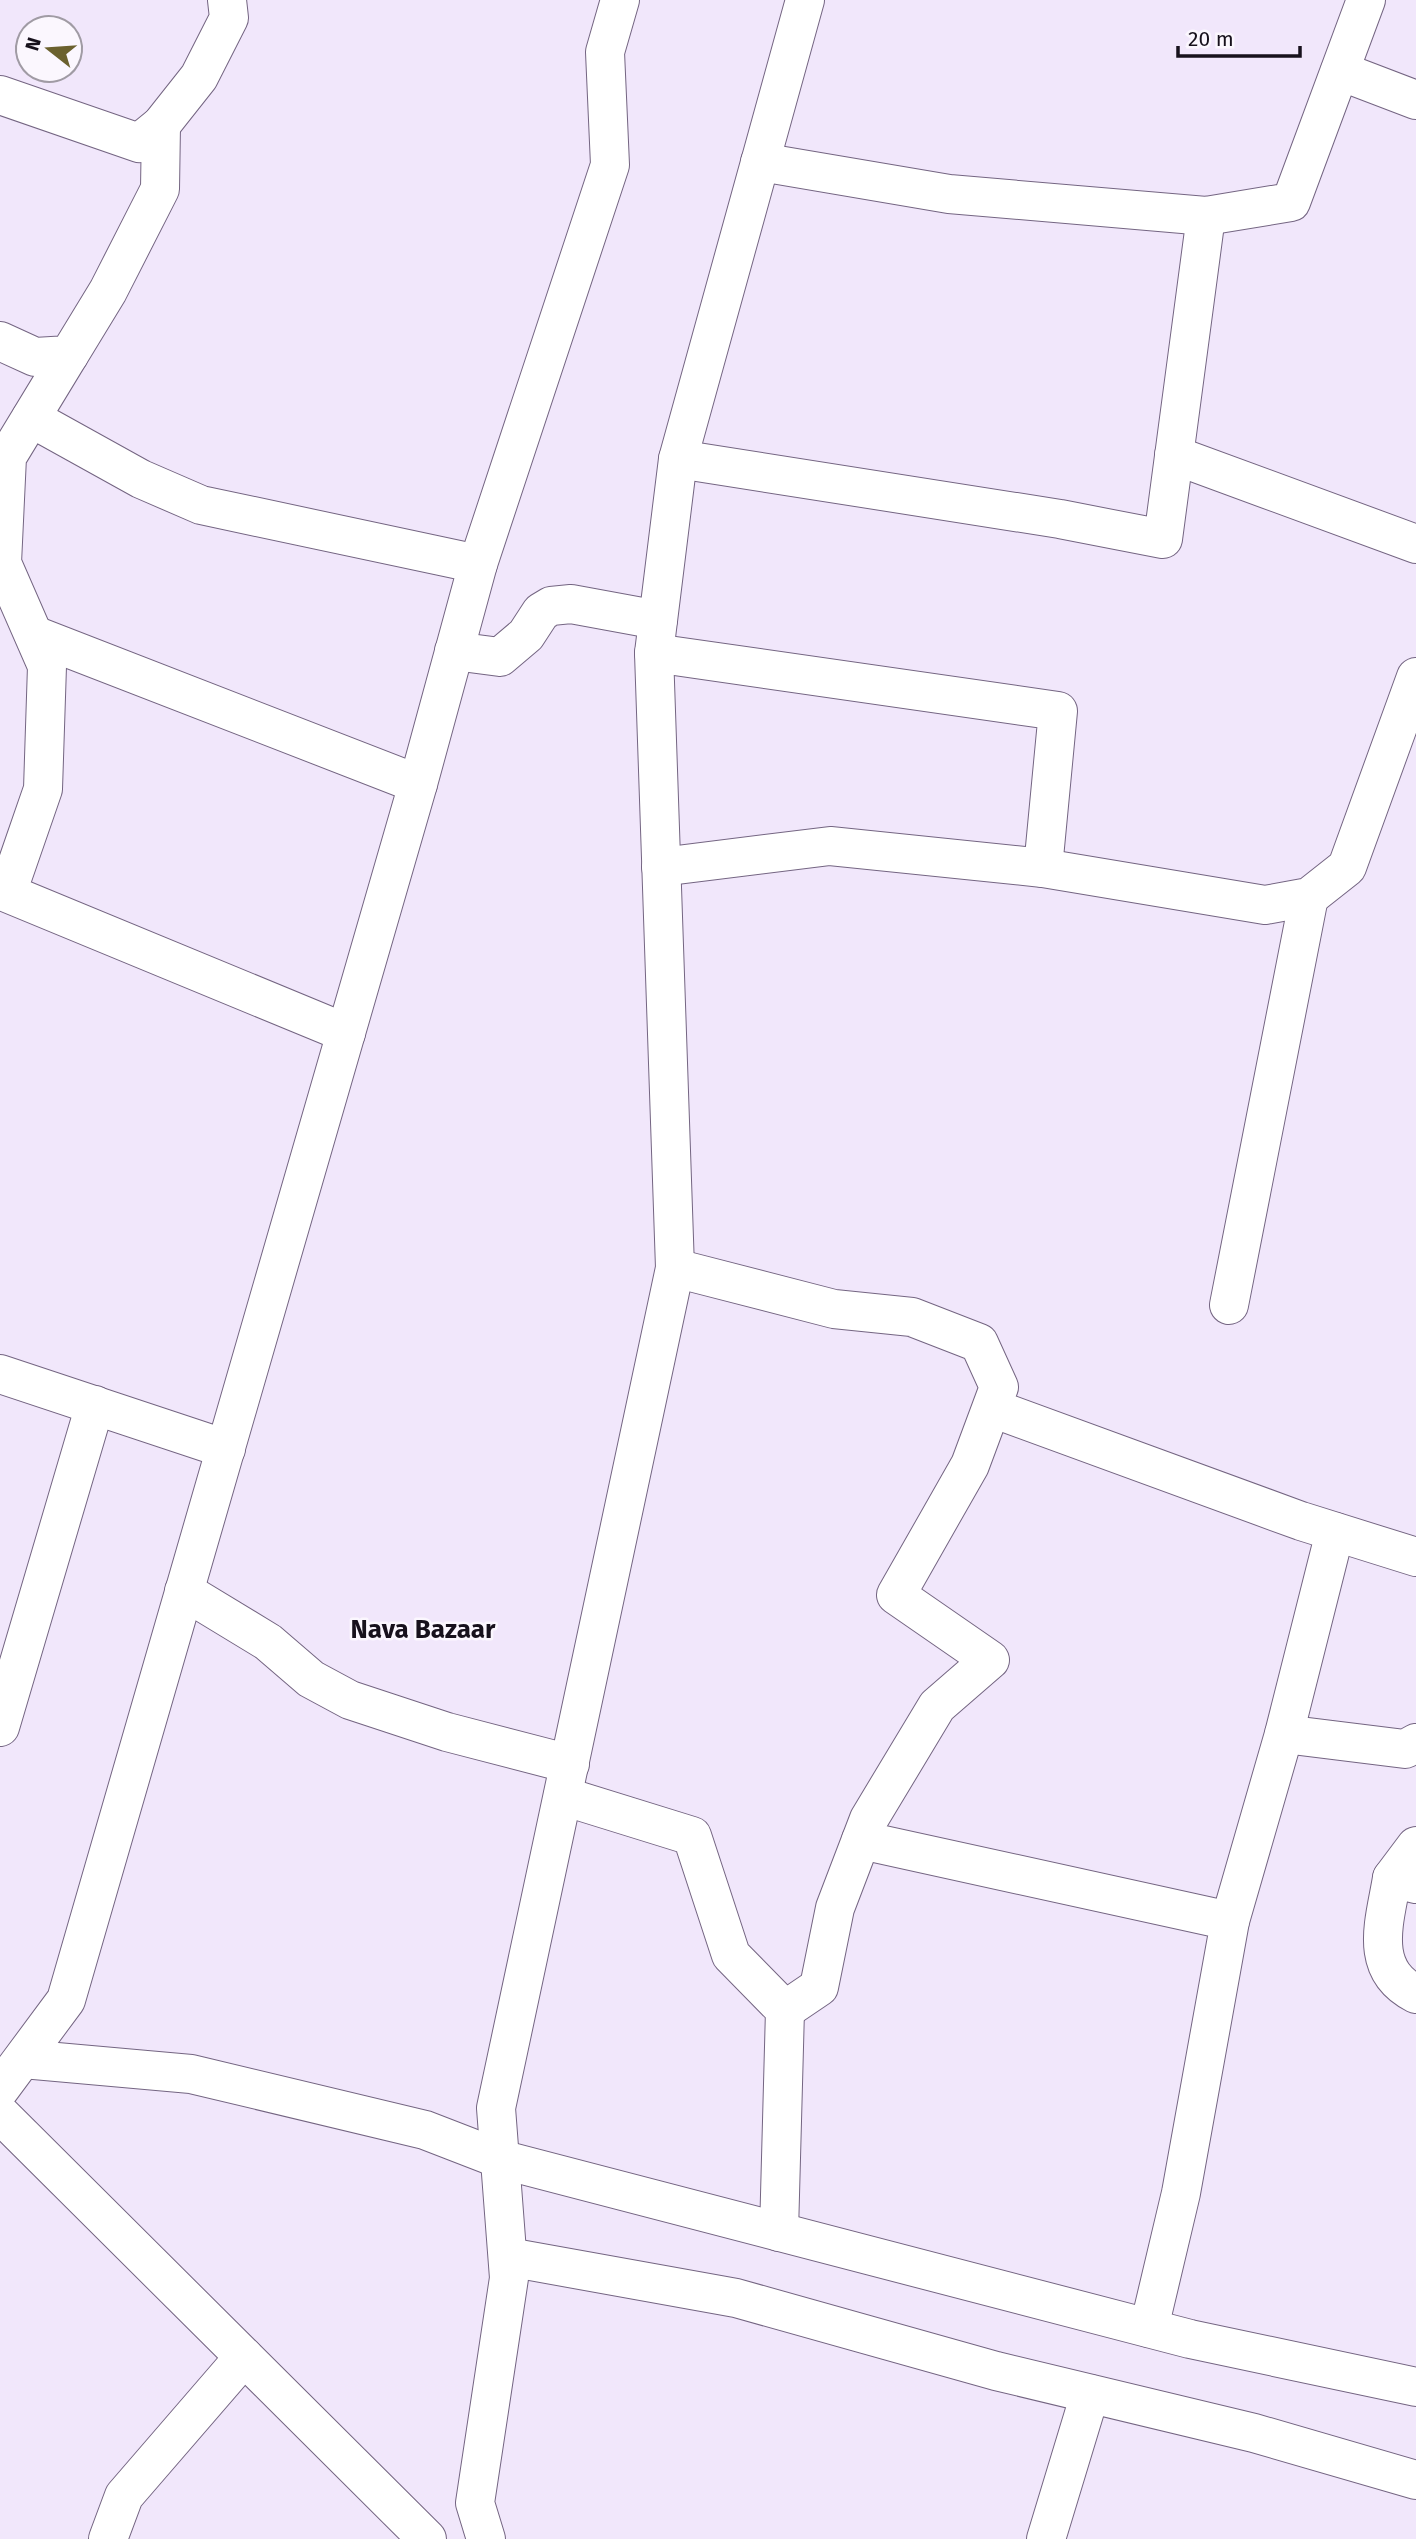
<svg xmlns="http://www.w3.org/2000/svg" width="1416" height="2539" font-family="'Fira Sans',sans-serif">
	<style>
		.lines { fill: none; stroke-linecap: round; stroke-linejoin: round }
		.minor-casing { stroke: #746582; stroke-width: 40 }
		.minor { stroke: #fff; stroke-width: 38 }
		.labels { text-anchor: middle; stroke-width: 5; stroke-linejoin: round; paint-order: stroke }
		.district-label { font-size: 26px; font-weight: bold; fill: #17111c; stroke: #fbf7fe }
	</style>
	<rect width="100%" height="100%" fill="#f1e7fb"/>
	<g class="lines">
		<g class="minor-casing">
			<g id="minor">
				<path d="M1340,71L1416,100"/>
				<path d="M0,95L139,143L161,125L199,77L229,18L227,0"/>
				<path d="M760,162L949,194L1206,216L1291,202L1366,0"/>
				<path d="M0,341L35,357L69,355L108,291L160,189L161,125"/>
				<path d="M69,355L7,457L2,563L47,666L43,789L7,893L346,1033"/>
				<path d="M31,418L141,479L201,505L478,564"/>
				<path d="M1174,455L1416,544"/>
				<path d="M678,459L1060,519L1163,539L1206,216"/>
				<path d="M34,635L418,784"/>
				<path d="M454,651L500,657L526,635L541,612L551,606L571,604L658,620"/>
				<path d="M654,653L1058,711L1043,868L830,846L661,867"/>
				<path d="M1043,868L1265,905L1309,897L1347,867L1416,677"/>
				<path d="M675,1268L834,1309L912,1317L979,1343L999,1387L970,1465L896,1595L990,1660L937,1706L869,1819L835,1908L819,1987L785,2010"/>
				<path d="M1229,1305L1309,897"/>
				<path d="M0,1374L226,1449"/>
				<path d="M992,1408L1301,1521L1416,1557"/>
				<path d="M184,1591L268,1642L311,1679L350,1700L447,1732L570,1764"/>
				<path d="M0,1727L95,1405"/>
				<path d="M1284,1734L1405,1749L1416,1743"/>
				<path d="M563,1796L692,1836L731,1955L785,2010L779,2232"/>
				<path d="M861,1840L1230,1921L1181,2193L1149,2328"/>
				<path d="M1392,1878C1385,1921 1367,1969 1416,1994"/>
				<path d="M1416,1884L1392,1878L1416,1846"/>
				<path d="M1230,1921L1284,1734L1335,1532"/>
				<path d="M23,2059L191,2074L425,2130L500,2159L1190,2339L1416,2387"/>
				<path d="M0,2089L66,2000L418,784L478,564L610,165L605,52L620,0"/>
				<path d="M0,2114L427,2539"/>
				<path d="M508,2257L736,2298L996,2371L1254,2433L1416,2480"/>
				<path d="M108,2539L124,2496L244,2357"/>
				<path d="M486,2539L475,2503L509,2278L496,2108L675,1268L654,653L678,459L805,0"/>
				<path d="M1046,2539L1090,2394"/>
			</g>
		</g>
		<use href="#minor" class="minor"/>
	</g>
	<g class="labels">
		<g class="district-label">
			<text x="423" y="1638">Nava Bazaar</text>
		</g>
	</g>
	<g transform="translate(49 49) rotate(287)"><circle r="33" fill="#fbf7fe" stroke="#a09ba4" stroke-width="2"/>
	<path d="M0-5L12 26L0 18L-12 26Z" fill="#6b612e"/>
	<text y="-10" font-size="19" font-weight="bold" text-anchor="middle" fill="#17111c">N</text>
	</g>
	<path d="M1178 46v10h122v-10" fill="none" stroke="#17111c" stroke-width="3.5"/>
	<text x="1188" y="46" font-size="21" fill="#17111c" stroke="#fbf7fe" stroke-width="5" paint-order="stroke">20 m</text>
</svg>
